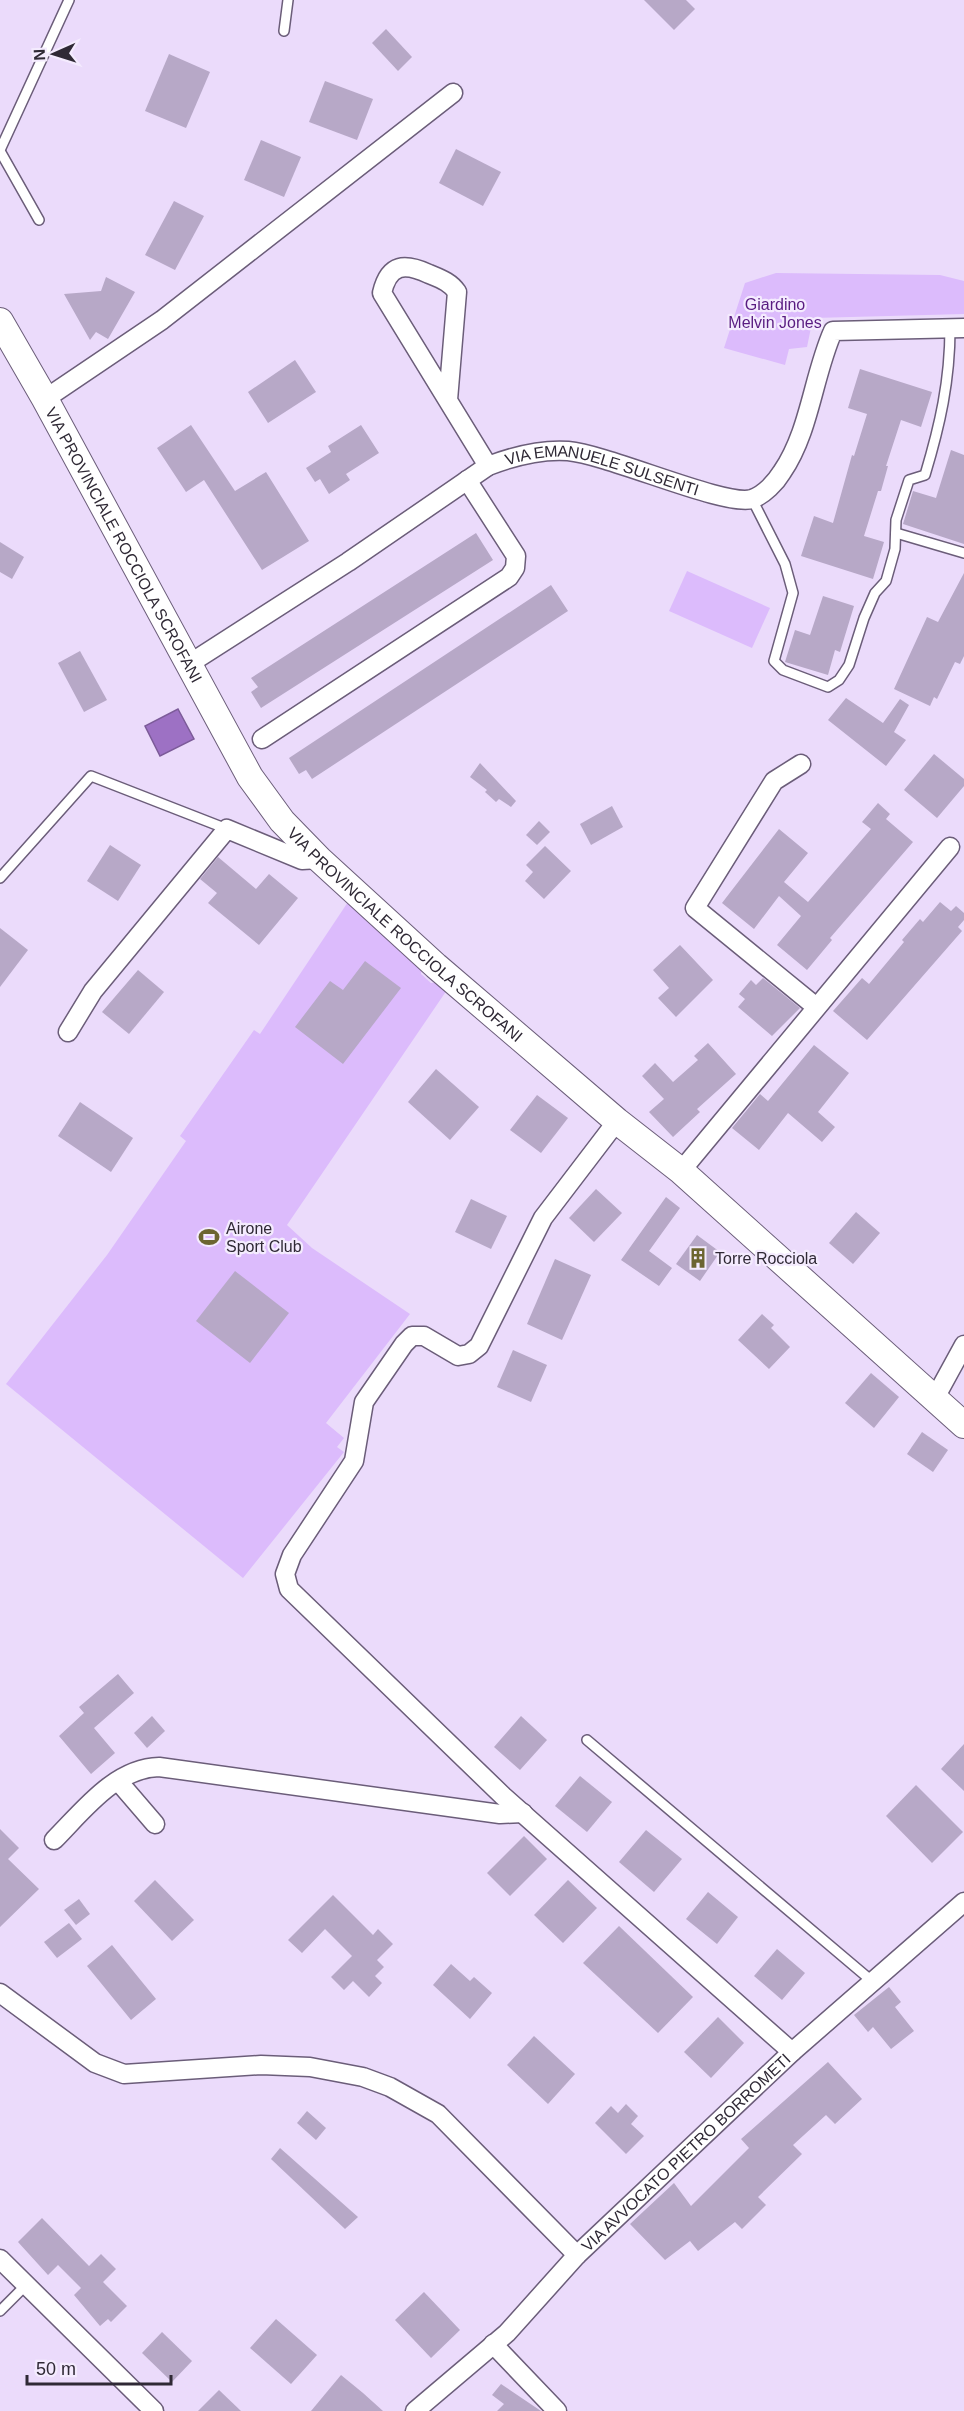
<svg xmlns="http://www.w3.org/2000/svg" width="964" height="2411" font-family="Arial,sans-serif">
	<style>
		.green { fill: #dcbbfc }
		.water { fill: #9d71c4; stroke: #7c5b99; stroke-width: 1.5 }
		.building { fill: #b7a8c7 }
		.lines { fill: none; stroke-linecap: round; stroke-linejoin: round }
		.lane-casing { stroke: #6b5d79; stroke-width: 12 }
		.street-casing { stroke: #6b5d79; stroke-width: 21 }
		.secondary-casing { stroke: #6b5d79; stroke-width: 28 }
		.lane { stroke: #fff; stroke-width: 9 }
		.street { stroke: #fff; stroke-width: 18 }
		.secondary { stroke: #fff; stroke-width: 26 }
		.labels { text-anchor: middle; stroke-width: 4.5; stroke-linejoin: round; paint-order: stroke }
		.park-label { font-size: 16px; fill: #591c81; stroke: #f4ebfe }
		.street-label { font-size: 16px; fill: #2f2935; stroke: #f4ebfe }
		.poi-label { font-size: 16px; fill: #2f2935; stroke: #f4ebfe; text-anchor: start }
	</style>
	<rect width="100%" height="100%" fill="#ebdbfb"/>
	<g class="green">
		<path d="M776,273L940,275L964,281V314L813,318L807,347L789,349L785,365L724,348L745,283Z"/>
		<path d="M687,571L770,608L752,648L669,611Z"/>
		<path d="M352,896L422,963L421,974L431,983L442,982L449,987L287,1225L312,1248L410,1314L326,1423L344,1438L337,1447L344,1452L243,1578L6,1384L107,1255L186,1141L180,1136L254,1030L260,1034Z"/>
	</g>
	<path class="water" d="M178,709L194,739L160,756L145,726Z"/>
	<g class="building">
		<path d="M644,0H686L695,9L674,30Z"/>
		<path d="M386,29L412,57L398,71L372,43Z"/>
		<path d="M169,54L210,72L186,128L145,111Z"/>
		<path d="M325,81L373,99L357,140L309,122Z"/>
		<path d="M261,140L301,157L284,197L244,180Z"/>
		<path d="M456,149L501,172L483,206L439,183Z"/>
		<path d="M174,201L204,216L175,270L145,255Z"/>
		<path d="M106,277L135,292L108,339L96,332L90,340L64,294L101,291Z"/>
		<path d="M295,360L316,392L268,423L248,392Z"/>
		<path d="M860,369L932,392L921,427L901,420L886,466H888L881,491H878L864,536L884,542L873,579L801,556L814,516L833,523L852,455L854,456L867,414L848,408Z"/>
		<path d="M191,425L235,491L266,472L309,541L262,570L204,480L186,492L157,448Z"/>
		<path d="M361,425L379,453L346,474L350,480L329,494L320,479L315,482L306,468L331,452L328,446Z"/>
		<path d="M951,450L964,455V544L903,524L913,491L936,498Z"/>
		<path d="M476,533L493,560L261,708L251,692L258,687L251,678Z"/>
		<path d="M0,542L24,557L12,579L0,572Z"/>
		<path d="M964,573V656L960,664L955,662L937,699L934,697L930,706L894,689L927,617L938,622Z"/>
		<path d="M551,585L568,611L312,779L306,770L299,774L289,758Z"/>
		<path d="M823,596L854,606L840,652L835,650L828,675L785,662L795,630L810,635Z"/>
		<path d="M80,651L107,700L84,712L58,663Z"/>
		<path d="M846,698L883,723L900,699L909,705L894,732L906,740L886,766L828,720Z"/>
		<path d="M934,754L964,779V786L937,818L904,790Z"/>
		<path d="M480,763L516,801L511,807L499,799L496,802L485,792L487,790L470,777Z"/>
		<path d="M878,803L890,814L886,819L913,842L830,938L832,940L807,970L777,945L801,916L779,896L754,929L722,903L779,829L808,853L784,882L808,902L871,829L862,822Z"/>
		<path d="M612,806L623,827L591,845L580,824Z"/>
		<path d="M539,821L550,832L537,845L526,835Z"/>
		<path d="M110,845L141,865L118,901L87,881Z"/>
		<path d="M545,846L571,871L544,899L525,881L533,872L526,865Z"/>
		<path d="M218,857L256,889L269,874L298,898L259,945L208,903L217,893L200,879Z"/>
		<path d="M940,902L951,911L956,906L964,913V920L958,927L962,931L867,1040L833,1011L862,978L869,984L904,942L902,940L920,919L923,922Z"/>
		<path d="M0,928L28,950L0,987Z"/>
		<path d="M680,945L713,980L676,1017L658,998L669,988L653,970Z"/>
		<path d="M365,961L401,988L343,1064L295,1027L330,981L343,990Z"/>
		<path d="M138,970L164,992L129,1034L102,1012Z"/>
		<path d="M763,978L800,1008L772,1036L738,1007L745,999L739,994L751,980L756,985Z"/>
		<path d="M708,1043L736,1074L697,1109L700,1112L673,1137L649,1112L664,1099L642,1076L655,1063L673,1082L698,1060L694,1056Z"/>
		<path d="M814,1045L849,1073L818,1112L835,1127L822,1142L788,1113L759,1150L732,1128L760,1094L768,1101Z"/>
		<path d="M436,1069L479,1107L450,1140L408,1102Z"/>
		<path d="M537,1095L568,1118L541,1153L510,1130Z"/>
		<path d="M80,1102L133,1138L111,1172L58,1136Z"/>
		<path d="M596,1189L622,1213L594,1242L569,1218Z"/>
		<path d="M666,1197L680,1208L649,1251L672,1268L659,1286L621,1260Z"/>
		<path d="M471,1199L507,1216L491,1249L455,1232Z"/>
		<path d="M856,1212L880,1233L853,1264L829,1243Z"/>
		<path d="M697,1235L720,1252L700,1281L676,1264Z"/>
		<path d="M555,1259L591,1275L562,1340L527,1324Z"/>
		<path d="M235,1271L289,1313L250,1363L196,1321Z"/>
		<path d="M762,1314L774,1325L771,1328L790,1347L769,1369L738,1340Z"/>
		<path d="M513,1350L547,1365L531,1402L497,1387Z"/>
		<path d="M871,1373L899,1397L874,1428L845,1403Z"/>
		<path d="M922,1432L948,1450L933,1472L907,1454Z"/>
		<path d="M118,1674L134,1693L94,1728L115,1753L91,1774L59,1736L84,1713L79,1707Z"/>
		<path d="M152,1716L165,1731L147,1748L134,1733Z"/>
		<path d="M521,1716L547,1740L520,1770L494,1747Z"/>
		<path d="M964,1744V1791L941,1769Z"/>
		<path d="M580,1776L612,1802L587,1832L555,1806Z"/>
		<path d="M916,1785L963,1832L932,1863L886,1816Z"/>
		<path d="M0,1829L19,1848L8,1859L39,1889L0,1927Z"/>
		<path d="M646,1830L682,1859L654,1892L619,1862Z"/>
		<path d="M524,1836L547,1859L510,1896L487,1873Z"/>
		<path d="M155,1880L194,1920L172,1941L134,1901Z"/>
		<path d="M568,1880L597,1908L563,1943L534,1915Z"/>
		<path d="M708,1892L738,1917L717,1944L686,1919Z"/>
		<path d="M333,1895L373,1935L378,1929L393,1944L377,1960L384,1967L375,1976L382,1983L369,1997L353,1981L344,1990L331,1977L352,1956L325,1929L302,1953L288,1940Z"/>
		<path d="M79,1899L90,1914L76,1925L64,1910Z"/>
		<path d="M69,1923L82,1939L57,1958L44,1942Z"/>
		<path d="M619,1926L693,1997L658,2033L583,1963Z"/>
		<path d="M112,1945L156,1999L131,2020L87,1966Z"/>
		<path d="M777,1949L805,1973L782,2000L754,1976Z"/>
		<path d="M451,1964L470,1981L474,1977L492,1993L470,2019L433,1985Z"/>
		<path d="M889,1987L901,2002L895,2007L914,2031L891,2049L873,2027L868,2032L854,2015Z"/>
		<path d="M718,2017L744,2043L711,2078L684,2052Z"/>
		<path d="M534,2036L575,2074L548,2104L507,2065Z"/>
		<path d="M828,2062L862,2099L835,2124L826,2115L793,2145L802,2154L758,2197L766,2205L742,2229L735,2222L698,2251L690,2241L665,2260L630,2224L674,2183L691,2206L749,2148L741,2139Z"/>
		<path d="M626,2104L638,2116L631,2124L644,2136L626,2154L595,2123L611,2106L618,2113Z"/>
		<path d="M307,2111L326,2128L316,2140L297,2123Z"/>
		<path d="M280,2148L358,2217L345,2229L271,2159Z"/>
		<path d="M42,2218L89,2266L101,2254L116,2269L103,2282L127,2306L111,2322L108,2319L100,2326L74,2295L81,2288L58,2265L48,2275L18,2242Z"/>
		<path d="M424,2292L460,2330L431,2358L395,2320Z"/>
		<path d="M276,2319L317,2355L291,2384L250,2348Z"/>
		<path d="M162,2332L192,2361L172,2382L142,2353Z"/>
		<path d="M341,2375L363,2393L383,2411H311Z"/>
		<path d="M501,2384L541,2411H497L504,2404L492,2395Z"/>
		<path d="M219,2390L241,2411H198Z"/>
	</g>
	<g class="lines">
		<g class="lane-casing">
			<g id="lane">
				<path d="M284,31L288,0"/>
				<path d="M0,150L69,0"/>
				<path d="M0,151L39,220"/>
				<path d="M752,499L785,564L793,593L774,661L783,670L828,687L839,680L849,665L864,618L875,593L886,581L895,549L896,520L909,480L925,475C940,425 950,381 950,328"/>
				<path d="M896,533L964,553"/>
				<path d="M0,878L91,776L227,829"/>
				<path d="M587,1740L873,1982"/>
				<path d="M0,2311L26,2285"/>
			</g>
		</g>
		<g class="street-casing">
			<g id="street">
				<path d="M45,399L162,320L453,93"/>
				<path d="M448,400L457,292C450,282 441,279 429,274C405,263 389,263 382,293L488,466"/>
				<path id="s1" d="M189,664L348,562L488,466C514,456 540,449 568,451C610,455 725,507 752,499C764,495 776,482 782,472C810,431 813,376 833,331L964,328"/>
				<path d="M262,739L509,577L515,568L516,556L467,480"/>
				<path d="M801,764L774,781L695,908L815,1006"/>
				<path d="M68,1032L93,991L227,829L302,860L319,859"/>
				<path d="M617,1121L543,1218L479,1346L469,1354L458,1356L424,1336H412L404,1344L364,1402L354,1461L292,1555L285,1574L289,1589L503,1796L792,2052"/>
				<path d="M681,1171L950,847"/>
				<path d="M935,1398L964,1345"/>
				<path d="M118,1781L155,1824"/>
				<path d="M54,1840C83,1811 115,1768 159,1767L500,1814L523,1813"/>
				<path d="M0,1993L95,2063L124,2074L261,2065L310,2067L363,2077L390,2087L438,2114L577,2255"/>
				<path d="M0,2259L154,2411"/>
				<path d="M493,2344L557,2411"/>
				<path id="s2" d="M415,2411L507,2333L577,2255L792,2052L964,1902"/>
			</g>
		</g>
		<g class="secondary-casing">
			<g id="secondary">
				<path id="s3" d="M0,321L45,399L250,777L282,821L319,859L436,966L617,1121L681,1171L964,1425"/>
			</g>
		</g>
		<use href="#lane" class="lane"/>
		<use href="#street" class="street"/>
		<use href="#secondary" class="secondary"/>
	</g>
	<defs>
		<g id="stadium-bare" transform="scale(1.62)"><path d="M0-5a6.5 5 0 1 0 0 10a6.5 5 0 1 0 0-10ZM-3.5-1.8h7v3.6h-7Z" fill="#6c6531" stroke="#f4ebfe" stroke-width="2.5" paint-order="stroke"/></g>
		<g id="building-bare" transform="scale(1.62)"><path d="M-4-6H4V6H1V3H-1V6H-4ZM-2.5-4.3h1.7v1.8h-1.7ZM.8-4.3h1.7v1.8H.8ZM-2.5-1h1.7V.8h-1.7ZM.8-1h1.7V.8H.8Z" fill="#6c6531" stroke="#f4ebfe" stroke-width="2.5" paint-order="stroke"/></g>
	</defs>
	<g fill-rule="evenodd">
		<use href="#stadium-bare" x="209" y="1237"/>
		<use href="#building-bare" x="698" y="1258"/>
	</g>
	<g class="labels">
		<g class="park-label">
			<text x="775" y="310">Giardino<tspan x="775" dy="18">Melvin Jones</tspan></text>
		</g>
		<g class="street-label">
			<text dy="6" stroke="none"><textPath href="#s1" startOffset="477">VIA EMANUELE SULSENTI</textPath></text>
			<text dy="6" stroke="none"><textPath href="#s3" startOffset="256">VIA PROVINCIALE ROCCIOLA SCROFANI</textPath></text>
			<text dy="6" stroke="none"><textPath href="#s3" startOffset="742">VIA PROVINCIALE ROCCIOLA SCROFANI</textPath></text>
			<text dy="6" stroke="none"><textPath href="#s2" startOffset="375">VIA AVVOCATO PIETRO BORROMETI</textPath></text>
		</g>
		<g class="poi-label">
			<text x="226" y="1234">Airone<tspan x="226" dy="18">Sport Club</tspan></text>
			<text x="715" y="1264">Torre Rocciola</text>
		</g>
	</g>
	<g transform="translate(54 54) rotate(267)" stroke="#f4ebfe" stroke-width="4.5" paint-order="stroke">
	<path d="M0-4.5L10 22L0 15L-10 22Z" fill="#2f2935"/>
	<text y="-9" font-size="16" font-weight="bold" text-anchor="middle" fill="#2f2935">N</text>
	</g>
	<path d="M27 2375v9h144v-9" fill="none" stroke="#2f2935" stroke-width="3"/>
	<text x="36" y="2375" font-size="18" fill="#2f2935" stroke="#f4ebfe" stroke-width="4.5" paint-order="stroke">50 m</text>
</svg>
